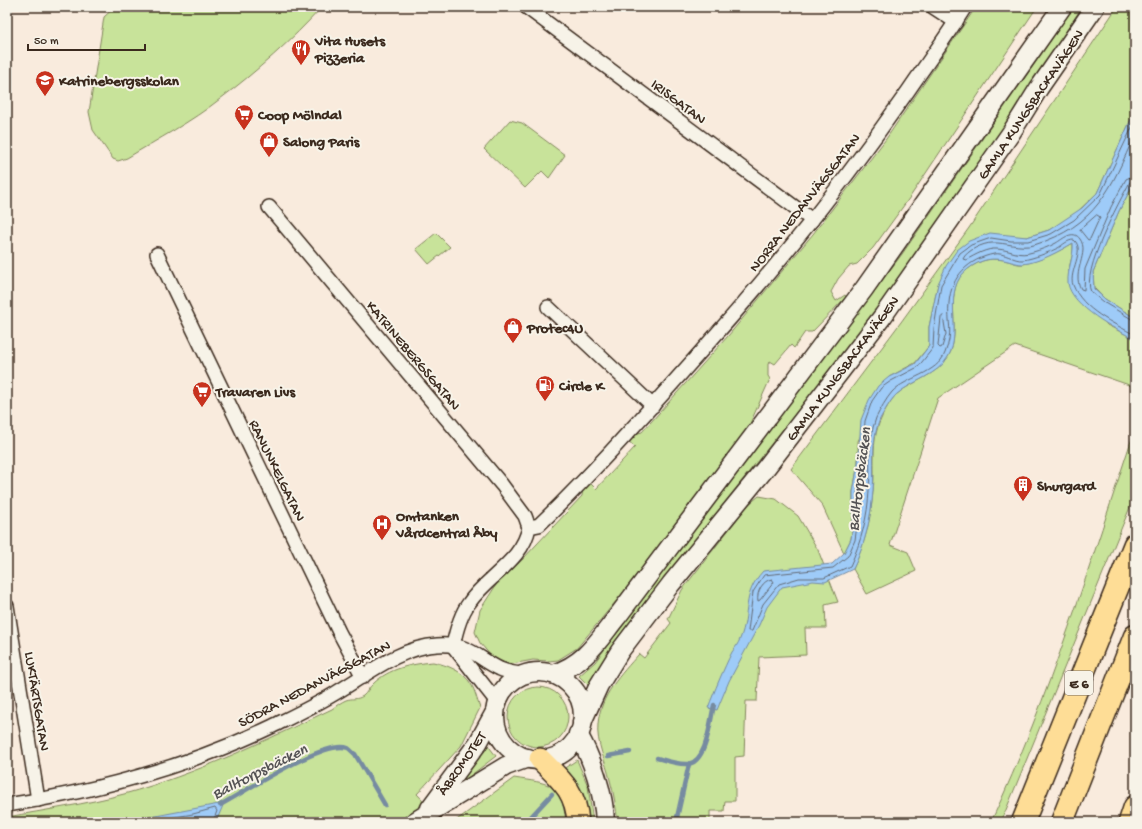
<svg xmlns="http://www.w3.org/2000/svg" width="1142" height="829" font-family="'Gochi Hand',sans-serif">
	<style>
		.green { fill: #c8e39a; stroke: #82865c }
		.water { fill: #9ecbf8; stroke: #768ba1 }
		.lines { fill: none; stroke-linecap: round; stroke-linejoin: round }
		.shore { stroke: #636a75; stroke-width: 1 }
		.stream { stroke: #768ba1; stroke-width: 4.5 }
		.minor-casing { stroke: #3b2a1e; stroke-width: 16 }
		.secondary-casing { stroke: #3b2a1e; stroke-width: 21 }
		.trunk-casing { stroke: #3b2a1e; stroke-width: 24 }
		.motorway-casing { stroke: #3b2a1e; stroke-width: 25 }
		.minor { stroke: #f7f3e8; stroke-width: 13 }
		.secondary { stroke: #f7f3e8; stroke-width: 18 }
		.trunk { stroke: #fedd96; stroke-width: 21 }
		.motorway { stroke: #fedd96; stroke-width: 22 }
		.labels { text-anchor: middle; stroke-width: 4; stroke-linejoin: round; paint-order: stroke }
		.shield { fill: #f7f3e8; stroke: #73665b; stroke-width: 1 }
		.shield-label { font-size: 14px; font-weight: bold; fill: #3b2a1e }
		.poi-label { font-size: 15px; font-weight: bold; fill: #3b2a1e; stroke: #f7f3e8; text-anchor: start }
		.street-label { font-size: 15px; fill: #3b2a1e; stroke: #f7f3e8 }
		.water-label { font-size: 16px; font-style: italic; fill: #545254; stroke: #f7f3e8 }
	</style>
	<rect width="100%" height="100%" fill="#f9ebdd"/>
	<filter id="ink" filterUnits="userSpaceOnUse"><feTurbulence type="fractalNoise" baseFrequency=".025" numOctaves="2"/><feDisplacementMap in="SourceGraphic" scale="8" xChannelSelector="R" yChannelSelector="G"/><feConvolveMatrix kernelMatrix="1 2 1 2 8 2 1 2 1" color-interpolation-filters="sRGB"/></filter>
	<g filter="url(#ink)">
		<g class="green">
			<path d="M115,7H322C292,40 256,72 220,99C191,122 158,139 127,158L118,161L113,159L93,130L89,112L104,17Z"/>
			<path d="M976,7H1037L910,197L873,248L857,264L849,266L838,279L831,292L836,301L845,295L846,297L812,332H805L794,348L791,345L775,364L770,361L768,364V376L770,379L748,428L617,600L577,648L558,660L549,661L533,660L512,664L503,662L491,656L480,643L475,632L480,610L498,582L522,560L582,496L583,486L588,481L596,489L635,447L627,440L630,435L642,432L728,336L813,234L886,139Z"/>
			<path d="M1074,7H1082L990,148L882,302L818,385L628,624L615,641L589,686L579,676L595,662L902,254Z"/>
			<path d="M1117,7H1135V111L1097,193L1072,217L1049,230L1027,237H1011L938,284L929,327V346L915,363L889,377L858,441V463L853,492V524L851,539L844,553L822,505L791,469L901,322L969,228Z"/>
			<path d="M510,120L522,123L565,155L549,178L542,171L525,188L484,149Z"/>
			<path d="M1135,181V318L1105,299L1094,288L1093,272L1119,211Z"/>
			<path d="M436,233L450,247L429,264L416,249Z"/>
			<path d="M1073,243V253L1068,272L1107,325L1135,339V387L1015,346L938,398L890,545L908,552L916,571L867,594L853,569C865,544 871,518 873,491C876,467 870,442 881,419C884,412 891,399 897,394C912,381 938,375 948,357C964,331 940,289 968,269C981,259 993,257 1008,261C1012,262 1018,265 1023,264C1040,261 1058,252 1073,243Z"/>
			<path d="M1135,429V495L1001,822H991C1050,696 1091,561 1135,429Z"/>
			<path d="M759,496L776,499L798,516L818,550L838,602L825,605L826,628H805L806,655L759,657L757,701H746L744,756L735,757V801H725L724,811H710V822H618C616,808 614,794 610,780C606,762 596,743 598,724C600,696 621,674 639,654L644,658L671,623L668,619L682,590L748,505Z"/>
			<path d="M433,662C447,665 463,671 471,684C475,690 477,700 480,708L461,746L417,794L444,822H7V817C46,810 86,804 124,794C197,774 264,741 332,709C336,706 341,702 346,700C352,698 357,700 363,696C367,693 369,687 373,684C389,668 412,664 433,662Z"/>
			<circle cx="538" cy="717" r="30"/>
			<path d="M487,744L496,756L448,793L466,775Z"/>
			<path d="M577,760L588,786L593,822H585L560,771Z"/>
			<path d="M514,778C550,784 561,781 566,822H454Z"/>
		</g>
		<g class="water">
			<path d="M1135,111V181L1119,211L1093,272L1094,289L1105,299L1135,318V339C1116,330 1071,306 1068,283C1067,269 1074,257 1073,243C1058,252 1040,262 1023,264C1018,264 1012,262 1008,261C993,257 981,259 968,269C940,290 964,331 948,357C938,375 912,381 897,394C891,399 884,412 880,419C870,442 875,467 873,491C871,518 865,545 853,569L825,582L813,581L782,587L767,607L759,625L729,681L717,710L708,708C714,692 724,668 732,652C735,648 738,644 740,639C751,613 741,595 763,571L832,564L844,553L851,539L853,524V492L858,463L861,420L869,400L878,386L889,377L915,364L929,346V327L938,284L946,266L957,250L969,241L990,233L1027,237L1049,230L1082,208L1097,193Z"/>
			<path d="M224,803L216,822H124Z"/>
		</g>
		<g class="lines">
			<g class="shore">
				<path d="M1135,121L1100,195L1074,220L1051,234L1028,241H1011L991,238L971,245L960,253L941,285L934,328L933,348L918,367L891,381L881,388L872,401L865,421L862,464L857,493V525L855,540L848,556L833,568L764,575L753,592L748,631H752L763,604L779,584L799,578H824L850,566C861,542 868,516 869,490C871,466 867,442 876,418C880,410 886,399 892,392C906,377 937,374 945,353C954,331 947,324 949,303C951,276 969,259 994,254C1004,252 1014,261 1023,260C1035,258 1047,253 1058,248C1063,245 1067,240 1074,240C1086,250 1068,272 1073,285C1083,310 1113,323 1135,335"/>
				<path d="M1135,134C1111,189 1096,226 1034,245C1019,249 1006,242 992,243C983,243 966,251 963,259L966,260C975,255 987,248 997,249C1012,250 1018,257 1033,252C1040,250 1049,247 1056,243C1063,239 1073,229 1080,239C1090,253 1071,272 1081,289L1084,290L1085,269L1111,207L1126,179L1135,175"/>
				<path d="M1135,180L1130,182C1119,202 1081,272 1091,292L1103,302L1135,321"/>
				<path d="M1097,215L1100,217L1090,239L1088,240L1080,230Z"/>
				<path d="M943,316L946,334L942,347L940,348L938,346L941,318Z"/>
				<path d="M772,579L774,582L760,600L758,601C756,592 763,580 772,579Z"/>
				<path d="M146,822L193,814L215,808L217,811L213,822"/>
			</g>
			<g class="stream">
				<path d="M608,756L630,752"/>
				<path d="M657,758C667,761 678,765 688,764C707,762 710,721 714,705"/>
				<path d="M220,805C243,793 324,739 348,748C350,749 353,753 355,754L385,805"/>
				<path d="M526,822L552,794"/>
				<path d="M676,822L689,764"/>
			</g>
			<g class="minor-casing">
				<g id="minor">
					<path d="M526,7L812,220"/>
					<path d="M933,7L956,22"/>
					<path d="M269,207L502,485L525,516L529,527"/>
					<path d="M157,254L339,632L363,677"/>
					<path d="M548,307L653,406"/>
					<path d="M7,606L38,800"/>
					<path d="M453,646C456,631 460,615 469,603C487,576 523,561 529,527L539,525C594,472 645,414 696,357C772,273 843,184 908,91C927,63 947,36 965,7"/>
					<path d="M453,646L497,702"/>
					<path d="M7,805C98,791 189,766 273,726C293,716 314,706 334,694C365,676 400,647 437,645C470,643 475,657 500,669C507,672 516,673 524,675"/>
				</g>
			</g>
			<g class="secondary-casing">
				<g id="secondary">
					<circle cx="539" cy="716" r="44"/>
					<path d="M553,674C585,664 597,642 617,617L864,289L1062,7"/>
					<path d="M582,722L599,685L620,651L671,584L765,469L883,316L1011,133L1039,88L1095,7"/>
					<path d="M578,734C592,758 604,794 605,822"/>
					<path d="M430,808L478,743L495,712"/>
					<path d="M414,822L506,766L528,758"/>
				</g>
			</g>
			<g class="trunk-casing">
				<path id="trunk" d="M540,759C561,780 576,791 578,822"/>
			</g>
			<g class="motorway-casing">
				<g id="motorway">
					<path d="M1023,822L1135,544"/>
					<path d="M1062,822L1135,636"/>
					<path d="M1130,822L1135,807"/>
				</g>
			</g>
			<use href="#minor" class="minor"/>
			<use href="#secondary" class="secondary"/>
			<use href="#trunk" class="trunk"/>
			<use href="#motorway" class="motorway"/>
		</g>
	</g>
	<defs>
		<g id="restaurant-pin" transform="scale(1)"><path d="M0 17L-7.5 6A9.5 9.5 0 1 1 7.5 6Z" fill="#c8321e" stroke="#f7f3e8"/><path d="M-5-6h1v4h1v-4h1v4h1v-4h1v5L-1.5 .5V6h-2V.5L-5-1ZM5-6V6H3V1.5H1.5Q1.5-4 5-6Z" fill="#fff"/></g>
		<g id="school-pin" transform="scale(1)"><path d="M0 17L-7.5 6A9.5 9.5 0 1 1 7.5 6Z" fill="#c8321e" stroke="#f7f3e8"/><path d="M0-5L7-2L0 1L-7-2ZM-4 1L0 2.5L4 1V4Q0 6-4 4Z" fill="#fff"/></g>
		<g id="supermarket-pin" transform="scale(1)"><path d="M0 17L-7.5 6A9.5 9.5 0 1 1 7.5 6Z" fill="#c8321e" stroke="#f7f3e8"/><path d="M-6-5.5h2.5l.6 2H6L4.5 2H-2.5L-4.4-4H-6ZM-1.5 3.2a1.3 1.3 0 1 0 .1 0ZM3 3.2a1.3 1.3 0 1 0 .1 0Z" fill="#fff"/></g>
		<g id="shop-pin" transform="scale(1)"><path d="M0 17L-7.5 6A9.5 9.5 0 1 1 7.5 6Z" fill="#c8321e" stroke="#f7f3e8"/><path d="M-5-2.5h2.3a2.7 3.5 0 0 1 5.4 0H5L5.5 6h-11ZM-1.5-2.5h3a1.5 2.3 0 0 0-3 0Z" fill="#fff"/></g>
		<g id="fuel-pin" transform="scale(1)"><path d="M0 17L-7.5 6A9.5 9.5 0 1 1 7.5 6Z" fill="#c8321e" stroke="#f7f3e8"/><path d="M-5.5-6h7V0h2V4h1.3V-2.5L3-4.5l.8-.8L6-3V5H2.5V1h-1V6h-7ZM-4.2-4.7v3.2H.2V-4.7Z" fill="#fff"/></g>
		<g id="building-pin" transform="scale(1)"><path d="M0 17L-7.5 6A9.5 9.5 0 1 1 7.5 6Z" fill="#c8321e" stroke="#f7f3e8"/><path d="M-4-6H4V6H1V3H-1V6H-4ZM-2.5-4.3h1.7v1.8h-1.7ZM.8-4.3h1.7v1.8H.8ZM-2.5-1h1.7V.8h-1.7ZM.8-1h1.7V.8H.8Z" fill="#fff"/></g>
		<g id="hospital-pin" transform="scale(1)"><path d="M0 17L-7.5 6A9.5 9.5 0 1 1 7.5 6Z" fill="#c8321e" stroke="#f7f3e8"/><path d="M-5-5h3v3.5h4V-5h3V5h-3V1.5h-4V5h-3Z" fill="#fff"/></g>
	</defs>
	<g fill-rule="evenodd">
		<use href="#restaurant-pin" x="301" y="49"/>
		<use href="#school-pin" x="45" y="80"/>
		<use href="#supermarket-pin" x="244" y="114"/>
		<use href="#shop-pin" x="269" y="141"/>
		<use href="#shop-pin" x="513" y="327"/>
		<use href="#fuel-pin" x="545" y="385"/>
		<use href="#supermarket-pin" x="202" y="391"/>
		<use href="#building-pin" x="1023" y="485"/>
		<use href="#hospital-pin" x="382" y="524"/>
	</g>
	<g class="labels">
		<rect class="shield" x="1065" y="671" width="28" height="24" rx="3"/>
		<g class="shield-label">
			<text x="1079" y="688">E 6</text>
		</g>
		<g class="poi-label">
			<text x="315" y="45">Vita Husets<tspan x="315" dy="17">Pizzeria</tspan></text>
			<text x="59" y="85">Katrinebergsskolan</text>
			<text x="258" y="119">Coop Mölndal</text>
			<text x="283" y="146">Salong Paris</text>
			<text x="527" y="332">Protec4U</text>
			<text x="559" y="390">Circle K</text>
			<text x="216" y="396">Travaren Livs</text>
			<text x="1037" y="490">Shurgard</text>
			<text x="396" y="520">Omtanken<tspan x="396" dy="17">Vårdcentral Åby</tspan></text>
		</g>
		<g class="street-label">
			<text transform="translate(679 101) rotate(37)" y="5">IRISGATAN</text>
			<text transform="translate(1030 104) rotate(-56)" y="5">GAMLA KUNGSBACKAVÄGEN</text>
			<text transform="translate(804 202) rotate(-52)" y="5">NORRA NEDANVÄGSGATAN</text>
			<text transform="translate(414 355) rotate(50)" y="5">KATRINEBERGSGATAN</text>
			<text transform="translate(842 368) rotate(-53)" y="5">GAMLA KUNGSBACKAVÄGEN</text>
			<text transform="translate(278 470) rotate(64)" y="5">RANUNKELGATAN</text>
			<text transform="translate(314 683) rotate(-28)" y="5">SÖDRA NEDANVÄGSGATAN</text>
			<text transform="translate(38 701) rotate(81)" y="5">LUKTÄRTSGATAN</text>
			<text transform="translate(461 763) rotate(-55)" y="5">ÅBROMOTET</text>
		</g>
		<g class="water-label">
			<text transform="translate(858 479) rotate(-83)" y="6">Balltorpsbäcken</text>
			<text transform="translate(259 770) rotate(-27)" y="6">Balltorpsbäcken</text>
		</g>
	</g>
	<rect width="1142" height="829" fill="none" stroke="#f7f3e8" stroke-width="24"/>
	<rect x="12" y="12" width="1118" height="805" fill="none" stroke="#3b2a1e" stroke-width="1.5" filter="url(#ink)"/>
	<path d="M28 44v6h117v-6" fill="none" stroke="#3b2a1e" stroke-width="2"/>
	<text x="34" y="44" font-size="12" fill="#3b2a1e" stroke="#f7f3e8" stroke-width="3" paint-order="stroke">50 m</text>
</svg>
